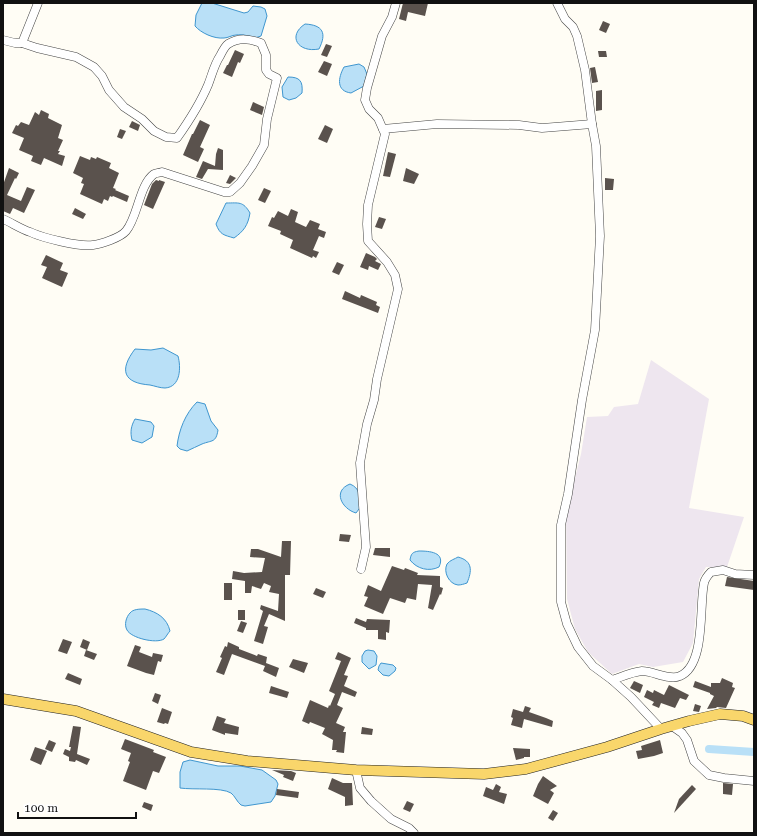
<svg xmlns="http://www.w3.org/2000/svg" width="757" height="836" font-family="'Roboto Serif',serif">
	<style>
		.industrial { fill: #eee6ef }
		.water { fill: #b9e0f7; stroke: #3f96cf }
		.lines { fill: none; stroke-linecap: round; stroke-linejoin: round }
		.canal { stroke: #b9e0f7; stroke-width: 8 }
		.building { fill: #5a524d }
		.minor-casing { stroke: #444; stroke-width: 9 }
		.major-casing { stroke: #222; stroke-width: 11 }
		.minor { stroke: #fff; stroke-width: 8 }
		.major { stroke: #f9d66b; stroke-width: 10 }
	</style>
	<rect width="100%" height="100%" fill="#fffdf5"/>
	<path class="industrial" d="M651,360L709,399L689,508L744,517L727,567H706L699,579L693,643L683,662L653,667L639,664L612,674L588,652L575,629L567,599L566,514L581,454L587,417L608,416L614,407L638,404Z"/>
	<g class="water">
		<path d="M202,3H212L244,13L248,12L253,6L261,7L265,9L267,16L261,36L255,38C249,36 243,34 236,35C232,35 228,38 224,38C214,39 201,33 195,26L196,15Z"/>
		<path d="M305,24C323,25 327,33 319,49C298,53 287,36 305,24Z"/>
		<path d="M359,64L364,67L367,74L364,86L351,93C336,91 338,78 344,67Z"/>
		<path d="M288,77C300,77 303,81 302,93L296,98L289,100L283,97L282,87Z"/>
		<path d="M226,203C239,203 243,201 250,213C248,225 244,231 234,238C224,235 220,235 216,224Z"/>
		<path d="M163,348L178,356C181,367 181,387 165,388C160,388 155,386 150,385C123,383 119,370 135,349L151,350Z"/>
		<path d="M197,402L205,404L211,421L218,430C216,443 212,440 202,444C197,446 192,449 187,451L180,449L177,446C179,430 185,414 197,402Z"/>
		<path d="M135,419L151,422L154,426L152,437L142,443L132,440C130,432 131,426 135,419Z"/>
		<path d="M350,484C360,488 360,497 362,505L356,513C342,509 332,491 350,484Z"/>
		<path d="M419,551C429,551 446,552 439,567C429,572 417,569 410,560C411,554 412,552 419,551Z"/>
		<path d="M458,557C473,561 472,571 467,583C464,584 461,585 458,585C449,584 443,572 447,564C450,560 455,559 458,557Z"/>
		<path d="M145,609C157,612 167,618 170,631C168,633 166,637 164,639C156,644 131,638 127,630C124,625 126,617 130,613C133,609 140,609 145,609Z"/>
		<path d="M368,650L374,651L377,656L376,665L369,669L362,662V656L365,651Z"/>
		<path d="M381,663L393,665L396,668L395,671L389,676L383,675L378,670L379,666Z"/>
		<path d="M190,760L218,766H240L262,770L276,780L278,784L275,796L271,802L245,806L241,805C237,802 235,796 231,793C221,787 193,790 180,788V772L183,762Z"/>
	</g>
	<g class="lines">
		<path class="canal" d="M709,749L754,752"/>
	</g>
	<g class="building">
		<path d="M403,3H428L425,16L408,12L406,21L399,19Z"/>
		<path d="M603,21L610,24L606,33L599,30Z"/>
		<path d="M326,44L332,46L327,57L321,55Z"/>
		<path d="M235,50L244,54L240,63L238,62L232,77L223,73L227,65H228Z"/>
		<path d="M598,51H606L607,57H599Z"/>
		<path d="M324,61L332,64L327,76L318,72Z"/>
		<path d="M595,67L598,82L592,83L590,68Z"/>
		<path d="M602,90V110L596,111V91Z"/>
		<path d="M253,102L264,107L262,115L250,110Z"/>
		<path d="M41,110L49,114L48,118L62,125L58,138L63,140L58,151H60L58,154L65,156L62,166L44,158L41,165L31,161L33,156L19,150L24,138L12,133L16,125L18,126L21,122L29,125L35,112L39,115Z"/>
		<path d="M200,120L210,125L200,147L204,149L198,162L183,155L192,134H193Z"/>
		<path d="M132,121L140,125L138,131L129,127Z"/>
		<path d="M325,125L333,129L327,143L318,139Z"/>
		<path d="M120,129L126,131L122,139L117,137Z"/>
		<path d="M218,148L223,150V170L208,169L202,179L196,177L203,161L215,166L216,154Z"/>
		<path d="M388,152L396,154L390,177L383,176Z"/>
		<path d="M80,156L90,160L91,157L96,159L97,157L111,163L109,168L119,173L113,188L116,189L115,190L129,196L127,202L113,196L112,197L110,196L108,201L104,199L102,204L80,194L84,184L81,183L83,178L73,173Z"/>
		<path d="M9,168L19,173L16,179L15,178L7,195L21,201L27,187L35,190L24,213L13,208L10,214L3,211V185Z"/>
		<path d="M406,168L419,174L414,184L403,181Z"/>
		<path d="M230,175L236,178L230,184L226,183Z"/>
		<path d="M605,178L614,179L613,190H605Z"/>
		<path d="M156,180L159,181V180L165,182L153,209L144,205L152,184Z"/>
		<path d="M264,188L271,191L265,203L258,200Z"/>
		<path d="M75,208L86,214L83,219L72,214Z"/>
		<path d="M291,209L298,212L295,222L306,227L310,220L320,224L318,229L326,232L324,238L319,236L313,250L319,252L316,258L313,256L312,258L290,248L293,240L280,234L281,231L268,226L272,217L274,218L278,211L288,216Z"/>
		<path d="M379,217L386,219L382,229L375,227Z"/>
		<path d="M366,253L375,257L377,259L375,261L381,264L378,270L369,266L368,270L360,267Z"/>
		<path d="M46,255L63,263L60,270L68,273L62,287L42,278L47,267L41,265Z"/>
		<path d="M337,262L344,265L339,275L332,272Z"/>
		<path d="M345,291L360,298L361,295L377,302L376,305L380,307L378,313L342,299Z"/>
		<path d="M340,534L351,535L349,542L339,541Z"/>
		<path d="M282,541H291L290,575H285V621L269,614L264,626L268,627L263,644L254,641L263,611L260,609L261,605L278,611L279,594L269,592L271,586L264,583L261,589L252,586L251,593H245V581L232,579L233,571L244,573L262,572L265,558L250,557L251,549H258L281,557Z"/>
		<path d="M375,548H390V557L373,555Z"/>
		<path d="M392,566L404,570L405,568L418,573L417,575L440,576V587L443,588L441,595L440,594L433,610L428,608L432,585L418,584L416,600L407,598L405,603L390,598L383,614L364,606L368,597L364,596L368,585L381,591Z"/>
		<path d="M727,577L754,581V590L725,586Z"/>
		<rect x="224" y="583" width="8" height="17"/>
		<path d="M316,588L326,592L323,598L313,594Z"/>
		<rect x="238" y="610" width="7" height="10"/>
		<path d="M356,618L366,622L367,619L390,620L389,633L386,632V640L378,639V630H366V628L354,623Z"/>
		<path d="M241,621L247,623L243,633L237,631Z"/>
		<path d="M63,639L72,642L67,654L58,651Z"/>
		<path d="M83,639L90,642L87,650L80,647Z"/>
		<path d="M228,642L239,647V649L257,656L258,654L267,657L266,663L279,668L276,677L263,671L265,666L232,654L224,675L216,672L222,658L220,657L225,646L227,647Z"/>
		<path d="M135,645L141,647L139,652L152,657L153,653L163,655L161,662L158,661L154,675L146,673L127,666Z"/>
		<path d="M86,650L97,654L94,660L84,656Z"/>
		<path d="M338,652L351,658L344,675L348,676L344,686L357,692L355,697L342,692L337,705L343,708L336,723L345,727L343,732H346L344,753L336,752L337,750H332L333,740L322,734L325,728L310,722L309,724L302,721L310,700L328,708L329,705L330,706L335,694L329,691L341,661L335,659Z"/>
		<path d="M293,659L308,663L304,673L289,667Z"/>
		<path d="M68,673L82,679L80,685L65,679Z"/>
		<path d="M722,678L733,683L732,687L735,688L726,708L717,707L716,708L707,709L714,696L710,694V693L693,687L695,681L711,687V683H720Z"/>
		<path d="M634,681L643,685L640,693L630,688Z"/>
		<path d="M669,685L689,695L686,700L680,698L675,708L661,703L659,708L652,705L654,702L644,697L647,690L653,693L654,690L664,695Z"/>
		<path d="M271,686L289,692L287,698L269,693Z"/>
		<path d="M155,693L161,695L158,704L152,701Z"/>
		<path d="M695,704L701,706L699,712L693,711Z"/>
		<path d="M525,706L531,708L529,712L546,718L553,721L552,727L524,719L522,728L511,725L513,718L511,717L513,709L523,712Z"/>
		<path d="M162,708L172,712L168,724L165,723L164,724L157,722Z"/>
		<path d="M217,716L226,719L224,723L239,727L238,735L225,733V735L212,730Z"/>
		<path d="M73,726L81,727L77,754L90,759L87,765L76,760L75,762L69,761V757L63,754L65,749L70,751L71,747H69Z"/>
		<path d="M362,727L373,729L372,735L361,734Z"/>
		<path d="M125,739L154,750L153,752L166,757L159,773L153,771L146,790L123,781L130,762L128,761L131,753L121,749Z"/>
		<path d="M49,740L56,743L52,752L45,749Z"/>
		<path d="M660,740L663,753L654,756L638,759L636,751L642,750L641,746Z"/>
		<path d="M35,747L47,751L41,765L30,760Z"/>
		<path d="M513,748L530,749V757H524V758L516,760Z"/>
		<path d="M272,770L291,771L296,773L293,781L283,777L284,775Z"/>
		<path d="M543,776L557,786L550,790L554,793L548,804L533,796L538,784Z"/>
		<path d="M332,778L343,783H352L353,805L345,806V797L328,789Z"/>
		<path d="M723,783L733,784L732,795L723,794Z"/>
		<path d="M496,784L501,787L499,792L507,794L504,804L483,796L486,787L493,790Z"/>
		<path d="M692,785L696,789L674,813L679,799Z"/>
		<path d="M277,789L299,792L298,798L276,795Z"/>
		<path d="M407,801L414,804L410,812L403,809Z"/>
		<path d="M144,802L153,805L151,811L142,807Z"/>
		<path d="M553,810L558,813L553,821L548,818Z"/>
	</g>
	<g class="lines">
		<g class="minor-casing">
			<g id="minor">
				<path d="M557,3L565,19L573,27L577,36L585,70L592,124L596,146L600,236L595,330L582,400L568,494L561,525V602L567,624L578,647L593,666L612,680L631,697L661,729"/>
				<path d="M3,40L15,43H22L38,3"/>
				<path d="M383,129L437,124L519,125L542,128L592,124"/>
				<path d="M3,219C12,223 21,229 30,232C43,238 79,247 93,245C101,244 120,238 126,231C138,217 139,185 154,174C156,173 159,173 162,172L224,192H230L240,183L252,166L264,145L267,119L277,78L269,74L266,70V55L261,43C249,39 240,37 228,44C225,46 222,52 220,56C214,65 212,75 208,85C200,104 189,121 177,138L166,137L154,131L142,119L124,107L109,90L102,76L94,67L76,57L37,48L22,43"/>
				<path d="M361,569L366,547L360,463L367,424L374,400L377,379L398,289L395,275L387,262L368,241L367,224L368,205L385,134L378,118L369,109L365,100L367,88L382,36L392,17L396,3"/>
				<path d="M612,680C621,677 632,672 642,671C653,671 670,681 680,676C706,665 699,606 704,583C705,579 708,575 711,572L723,570L735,574L754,575"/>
				<path d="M672,726L682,733L687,740L694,761L709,775L724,778L754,781"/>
				<path d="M356,770L360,788L371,801L391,819L409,828L414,833"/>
			</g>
		</g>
		<g class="major-casing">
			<path id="major" d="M3,699L76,711L191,752L247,761L356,770L484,774L526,769L607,747L661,729L689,721L720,714L743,716L754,720"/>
		</g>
		<use href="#minor" class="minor"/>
		<use href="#major" class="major"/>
	</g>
	<rect width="757" height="836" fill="none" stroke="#111111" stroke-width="8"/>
	<path d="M18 812v6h118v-6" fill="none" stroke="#111111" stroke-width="2"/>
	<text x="24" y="812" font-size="12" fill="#111111" stroke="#ffffff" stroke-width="3" paint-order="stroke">100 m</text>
</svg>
